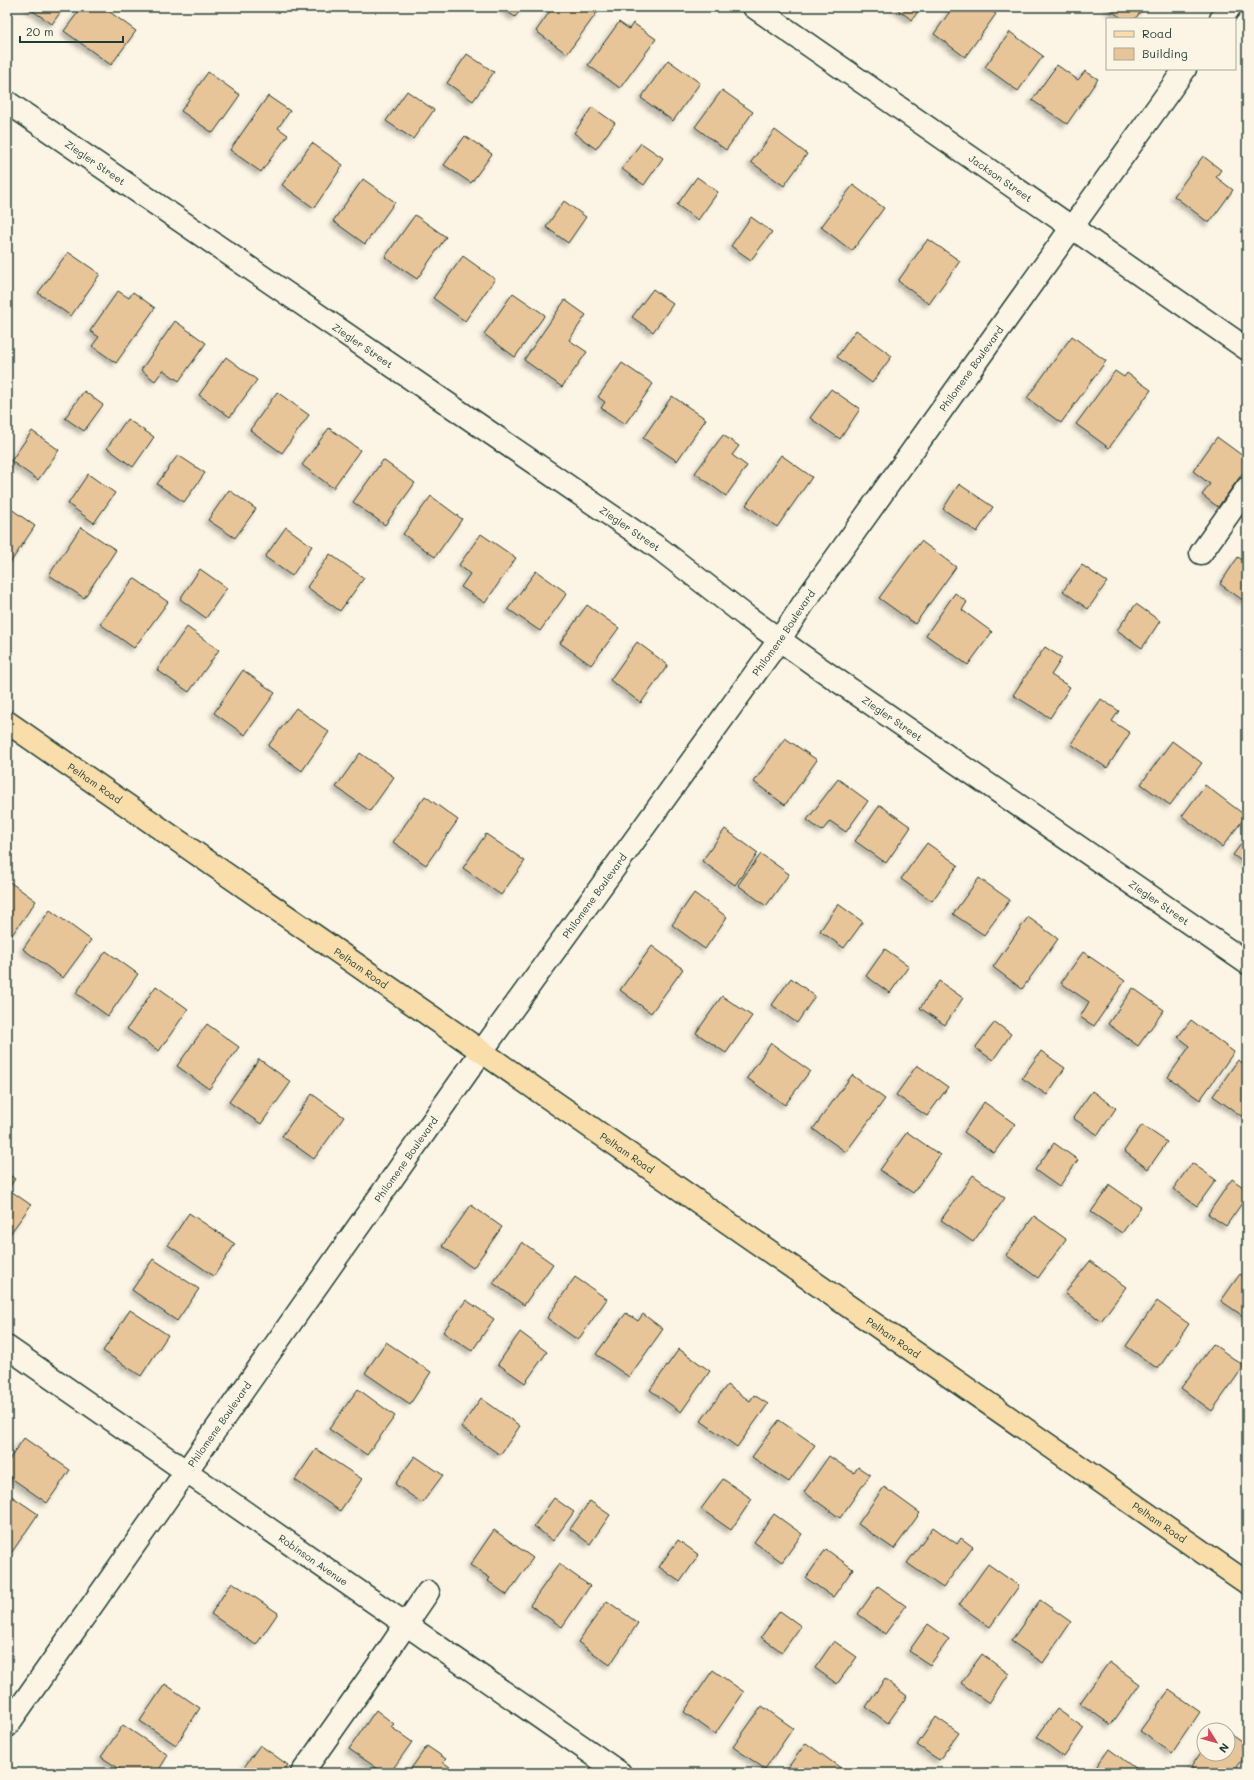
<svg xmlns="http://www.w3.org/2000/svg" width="1254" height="1780" font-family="Mali,sans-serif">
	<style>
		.building { fill: #e8c499; stroke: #1f3d34; filter: url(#shadow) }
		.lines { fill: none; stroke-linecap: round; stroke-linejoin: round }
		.minor-casing { stroke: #1f3d34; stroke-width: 25 }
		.major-casing { stroke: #1f3d34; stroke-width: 25 }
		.minor { stroke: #fcf5e5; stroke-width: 22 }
		.major { stroke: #f9ddab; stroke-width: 22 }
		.labels { text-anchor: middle; stroke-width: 3.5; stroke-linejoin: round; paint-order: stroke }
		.street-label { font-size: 10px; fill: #1f3d34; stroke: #fcf5e5 }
	</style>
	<defs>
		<filter id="shadow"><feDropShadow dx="-3.5" dy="3.5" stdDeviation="2" flood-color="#0004"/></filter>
	</defs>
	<rect width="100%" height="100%" fill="#fcf5e5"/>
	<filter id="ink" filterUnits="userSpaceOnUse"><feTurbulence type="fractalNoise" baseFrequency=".025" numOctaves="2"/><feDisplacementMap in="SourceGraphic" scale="8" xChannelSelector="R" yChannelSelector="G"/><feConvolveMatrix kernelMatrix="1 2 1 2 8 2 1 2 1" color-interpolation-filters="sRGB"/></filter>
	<g filter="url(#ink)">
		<g class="building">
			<path d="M27,7H64L52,24Z"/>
			<path d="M82,7H103L136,31L111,65L64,31Z"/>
			<path d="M501,7H523L515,17Z"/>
			<path d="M553,7H601L567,54L536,31Z"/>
			<path d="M894,7H921L912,20Z"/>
			<path d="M953,7H986L996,14L965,57L934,34Z"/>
			<path d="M1106,7H1144L1135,19H1123Z"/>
			<path d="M619,22L629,29L633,23L656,39L620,88L588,65Z"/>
			<path d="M1010,32L1043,56L1018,91L985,67Z"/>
			<path d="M467,54L494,72L473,101L447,83Z"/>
			<path d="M668,60L700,83L673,121L641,98Z"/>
			<path d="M1057,65L1078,80L1085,71L1098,79L1067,124L1032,100Z"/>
			<path d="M208,72L240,95L213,133L181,111Z"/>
			<path d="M722,90L753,112L726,150L695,127Z"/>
			<path d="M407,91L434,110L413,139L386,121Z"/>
			<path d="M268,96L290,111L278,128L288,135L261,172L230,150Z"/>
			<path d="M592,107L615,123L596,149L574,133Z"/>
			<path d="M775,130L807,154L784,186L751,162Z"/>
			<path d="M465,136L492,154L471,183L444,165Z"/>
			<path d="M312,143L343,165L314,208L282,185Z"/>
			<path d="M641,143L663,158L644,185L622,169Z"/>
			<path d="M1203,156L1221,170L1216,177L1233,190L1209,223L1174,196Z"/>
			<path d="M697,177L718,192L698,220L677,205Z"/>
			<path d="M363,179L395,202L365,244L333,221Z"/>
			<path d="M853,185L884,208L852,251L821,227Z"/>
			<path d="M564,201L586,217L568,243L546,227Z"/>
			<path d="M415,215L446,237L417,279L385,257Z"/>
			<path d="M751,217L772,232L751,260L731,246Z"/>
			<path d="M928,239L960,261L929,304L898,281Z"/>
			<path d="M68,252L100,274L71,316L38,293Z"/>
			<path d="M463,256L495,279L465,321L433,298Z"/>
			<path d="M653,289L673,304L653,332L632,317Z"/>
			<path d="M118,291L129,298L133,292L155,308L116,363L92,346L99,337L90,331Z"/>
			<path d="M513,293L545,315L515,357L484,334Z"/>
			<path d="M565,300L586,315L569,340L587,352L562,387L524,360Z"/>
			<path d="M175,321L206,343L179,381L163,370L155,381L141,370Z"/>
			<path d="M856,330L892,356L872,383L837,357Z"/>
			<path d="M1072,336L1106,361L1061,423L1027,398Z"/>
			<path d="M226,357L257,380L230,417L199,395Z"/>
			<path d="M622,363L653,384L625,424L601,408L605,402L598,397Z"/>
			<path d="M1115,371L1124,377L1127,373L1151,390L1109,448L1076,424Z"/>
			<path d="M831,389L860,409L840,439L810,418Z"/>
			<path d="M84,391L103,405L84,431L65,418Z"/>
			<path d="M277,392L309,415L282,453L250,430Z"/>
			<path d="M672,396L706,419L677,461L643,438Z"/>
			<path d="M127,419L154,437L133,467L107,448Z"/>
			<path d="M329,428L360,450L333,488L302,465Z"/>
			<path d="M32,431L59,450L38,480L11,461Z"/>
			<path d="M723,435L739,446L732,455L747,466L726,496L695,473Z"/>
			<path d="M1217,437L1247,459V467L1218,507L1202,495L1210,484L1193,471Z"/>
			<path d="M178,455L205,473L184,502L157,484Z"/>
			<path d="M781,455L812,477L777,527L746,505Z"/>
			<path d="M383,460L415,483L385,525L353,502Z"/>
			<path d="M88,474L115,493L94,523L68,504Z"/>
			<path d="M959,484L993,507L977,532L943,509Z"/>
			<path d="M229,490L256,509L235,538L208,520Z"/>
			<path d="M431,496L462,519L435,557L403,534Z"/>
			<path d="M7,506L35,526L10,563L7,561Z"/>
			<path d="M81,527L116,550L84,598L49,575Z"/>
			<path d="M286,527L312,546L292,576L265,557Z"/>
			<path d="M481,534L516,558L485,603L461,587L470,574L459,565Z"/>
			<path d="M921,541L956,567L915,624L879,598Z"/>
			<path d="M330,554L364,578L340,611L307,587Z"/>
			<path d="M1238,557L1247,563V596L1244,601L1220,584Z"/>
			<path d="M1082,565L1107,582L1088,609L1063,591Z"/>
			<path d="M200,569L227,588L206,618L180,599Z"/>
			<path d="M536,571L567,593L540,631L508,609Z"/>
			<path d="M134,578L168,602L134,648L100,624Z"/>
			<path d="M955,593L967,602L962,610L992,632L968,665L926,635Z"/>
			<path d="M1136,604L1160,621L1142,648L1117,630Z"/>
			<path d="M587,605L619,628L591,665L560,643Z"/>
			<path d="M187,627L219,650L189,692L157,670Z"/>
			<path d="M637,642L668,665L641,703L610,680Z"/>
			<path d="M1045,647L1062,658L1051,675L1070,687L1050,718L1013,695Z"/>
			<path d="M243,670L275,693L245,735L214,713Z"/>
			<path d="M1101,699L1119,711L1112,721L1130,733L1107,768L1071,744Z"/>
			<path d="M296,708L329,732L302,771L268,746Z"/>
			<path d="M785,738L817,760L785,805L754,782Z"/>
			<path d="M1172,741L1202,763L1170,805L1141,784Z"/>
			<path d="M360,753L394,777L370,811L336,787Z"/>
			<path d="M838,779L868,801L846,832L830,821L822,831L807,820Z"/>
			<path d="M1205,785L1246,816L1222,847L1182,816Z"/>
			<path d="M425,796L458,820L426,865L393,842Z"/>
			<path d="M880,805L911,827L886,863L855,841Z"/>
			<path d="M725,829L758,853L735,885L702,861Z"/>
			<path d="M486,834L525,861L501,895L463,868Z"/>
			<path d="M1247,836V865L1233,855Z"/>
			<path d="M927,843L958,865L932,901L901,879Z"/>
			<path d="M761,854L789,874L766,906L738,885Z"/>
			<path d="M979,878L1010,900L984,935L953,914Z"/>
			<path d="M7,880L36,901L12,935L7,931Z"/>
			<path d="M694,893L727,917L705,949L672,925Z"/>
			<path d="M838,904L863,922L844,948L820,931Z"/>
			<path d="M50,910L91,940L63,978L23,949Z"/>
			<path d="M1028,917L1058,939L1022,989L993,967Z"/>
			<path d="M652,946L683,969L651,1013L620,990Z"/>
			<path d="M885,949L909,966L890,993L866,976Z"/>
			<path d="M106,951L138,974L108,1016L76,993Z"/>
			<path d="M1083,952L1125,981L1094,1026L1080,1017L1089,1002L1061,983Z"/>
			<path d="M791,978L815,996L797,1023L772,1005Z"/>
			<path d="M939,981L963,998L945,1025L920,1008Z"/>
			<path d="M156,986L188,1009L159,1051L127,1029Z"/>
			<path d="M1133,988L1164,1010L1138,1046L1108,1024Z"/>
			<path d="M722,996L752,1016L726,1053L696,1033Z"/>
			<path d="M1191,1020L1234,1052L1200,1100L1168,1077L1190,1046L1178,1037Z"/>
			<path d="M995,1022L1011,1034L993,1060L975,1048Z"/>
			<path d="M207,1024L239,1047L209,1089L177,1066Z"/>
			<path d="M771,1043L810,1071L785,1105L747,1078Z"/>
			<path d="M1041,1051L1065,1068L1047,1095L1022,1078Z"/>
			<path d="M259,1059L291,1082L261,1124L229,1102Z"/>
			<path d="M1238,1060L1247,1066V1112L1243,1117L1213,1096Z"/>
			<path d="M917,1065L948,1087L927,1116L896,1095Z"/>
			<path d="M852,1075L885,1099L846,1152L813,1129Z"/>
			<path d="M1092,1091L1116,1108L1098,1135L1073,1118Z"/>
			<path d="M312,1094L344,1117L314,1159L282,1136Z"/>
			<path d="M984,1102L1015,1124L994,1153L964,1132Z"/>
			<path d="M1142,1125L1167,1142L1148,1169L1124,1151Z"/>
			<path d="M907,1132L940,1155L913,1193L880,1170Z"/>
			<path d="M1054,1143L1078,1160L1059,1187L1035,1170Z"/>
			<path d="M1192,1163L1216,1180L1197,1206L1173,1189Z"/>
			<path d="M7,1173L15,1179L8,1189L31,1205L7,1238Z"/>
			<path d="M973,1175L1005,1198L973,1242L941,1220Z"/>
			<path d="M1232,1179L1247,1190V1196L1226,1226L1208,1214Z"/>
			<path d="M1110,1185L1141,1207L1122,1233L1091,1212Z"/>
			<path d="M471,1205L502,1227L473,1268L442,1246Z"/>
			<path d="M189,1213L235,1244L214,1276L168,1245Z"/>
			<path d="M1034,1216L1066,1239L1038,1278L1006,1255Z"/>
			<path d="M522,1242L553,1264L524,1305L493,1283Z"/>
			<path d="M153,1259L199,1289L177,1321L132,1290Z"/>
			<path d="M1090,1261L1126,1287L1101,1321L1065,1293Z"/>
			<path d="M1240,1274L1247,1279L1246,1318L1221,1301Z"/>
			<path d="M575,1277L607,1299L578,1340L547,1318Z"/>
			<path d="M466,1300L494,1319L472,1351L443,1332Z"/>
			<path d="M1157,1301L1189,1324L1158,1369L1126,1346Z"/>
			<path d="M130,1310L168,1335L141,1376L103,1351Z"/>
			<path d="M626,1313L638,1321L643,1314L663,1329L629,1377L596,1354Z"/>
			<path d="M520,1332L547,1352L525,1383L498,1364Z"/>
			<path d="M386,1342L431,1372L410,1404L365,1373Z"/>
			<path d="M1213,1344L1244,1366L1212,1411L1181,1388Z"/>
			<path d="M679,1349L710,1371L681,1412L650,1390Z"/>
			<path d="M727,1385L750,1401L754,1395L768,1404L737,1447L701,1421Z"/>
			<path d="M358,1389L395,1416L367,1455L329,1429Z"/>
			<path d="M481,1398L520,1426L500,1455L461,1427Z"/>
			<path d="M779,1420L815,1445L789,1482L752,1457Z"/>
			<path d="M24,1438L70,1470L47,1503L7,1475V1463Z"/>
			<path d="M316,1449L362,1479L340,1511L295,1480Z"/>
			<path d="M415,1456L443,1475L422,1503L395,1484Z"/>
			<path d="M829,1456L854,1473L858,1467L870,1475L840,1518L804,1492Z"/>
			<path d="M723,1479L752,1499L731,1530L701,1509Z"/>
			<path d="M884,1487L920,1513L894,1549L858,1524Z"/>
			<path d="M7,1493L38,1514L12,1552L7,1548Z"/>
			<path d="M554,1498L574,1512L553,1541L534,1526Z"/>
			<path d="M590,1501L610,1515L590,1544L570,1529Z"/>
			<path d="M774,1514L802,1534L782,1562L754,1542Z"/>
			<path d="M933,1527L957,1544L961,1538L973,1547L943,1588L907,1563Z"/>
			<path d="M494,1530L533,1558L507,1595L488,1581L490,1578L470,1565Z"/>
			<path d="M678,1540L699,1555L680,1582L659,1567Z"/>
			<path d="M826,1549L853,1569L833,1597L806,1578Z"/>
			<path d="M559,1564L590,1586L562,1627L530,1605Z"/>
			<path d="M988,1564L1019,1586L990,1627L959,1605Z"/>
			<path d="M232,1582L278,1613L256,1645L211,1614Z"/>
			<path d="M878,1586L906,1606L885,1634L858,1614Z"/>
			<path d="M1040,1600L1071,1622L1043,1663L1011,1641Z"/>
			<path d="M607,1601L638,1623L610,1665L578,1642Z"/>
			<path d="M780,1611L801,1626L782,1652L761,1637Z"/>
			<path d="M928,1624L949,1639L930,1665L909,1651Z"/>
			<path d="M834,1641L857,1657L837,1684L815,1668Z"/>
			<path d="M982,1654L1009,1674L989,1703L961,1683Z"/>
			<path d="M1109,1662L1140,1684L1111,1725L1080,1703Z"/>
			<path d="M713,1670L744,1692L715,1734L684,1712Z"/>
			<path d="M885,1679L907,1696L888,1723L866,1707Z"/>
			<path d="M165,1684L200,1708L176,1745L140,1721Z"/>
			<path d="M1169,1690L1200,1712L1172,1753L1140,1731Z"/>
			<path d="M762,1706L793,1728L765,1769L733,1747Z"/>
			<path d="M1057,1709L1084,1728L1064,1757L1037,1737Z"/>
			<path d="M376,1710L394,1724L391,1727L412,1742L390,1773H384L349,1749Z"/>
			<path d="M936,1717L959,1733L939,1760L917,1745Z"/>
			<path d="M123,1725L168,1755L157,1773H126L101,1757Z"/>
			<path d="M1228,1732L1247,1745V1753L1233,1773H1199L1191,1767L1204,1748V1754H1228Z"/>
			<path d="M806,1743L842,1769L839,1773H784Z"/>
			<path d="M260,1745L288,1765L282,1773H240Z"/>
			<path d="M427,1746L446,1759L443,1762L458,1773H408Z"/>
			<path d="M1109,1749L1136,1769L1133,1773H1092Z"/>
		</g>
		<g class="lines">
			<g class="minor-casing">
				<g id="minor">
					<path id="s1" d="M754,7L1247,349"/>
					<path d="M1221,19L1230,7"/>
					<path id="s2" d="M7,102L660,549L746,616L815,665L1247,963"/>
					<path d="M1201,553L1247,488"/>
					<path id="s3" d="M7,1347L620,1773"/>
					<path id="s4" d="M7,1726L482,1051L780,639L803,604L1185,69"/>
					<path d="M302,1773L381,1661L428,1592"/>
				</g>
			</g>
			<g class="major-casing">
				<g id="major">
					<path id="s5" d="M7,722L1247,1583"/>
				</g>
			</g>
			<use href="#minor" class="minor"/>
			<use href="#major" class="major"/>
		</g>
	</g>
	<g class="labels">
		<g class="street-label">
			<text dy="4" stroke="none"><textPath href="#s2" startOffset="107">Ziegler Street</textPath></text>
			<text dy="4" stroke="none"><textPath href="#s1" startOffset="300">Jackson Street</textPath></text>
			<text dy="4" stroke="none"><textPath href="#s2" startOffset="431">Ziegler Street</textPath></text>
			<text dy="4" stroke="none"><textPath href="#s4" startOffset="1665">Philomene Boulevard</textPath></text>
			<text dy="4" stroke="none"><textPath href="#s2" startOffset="755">Ziegler Street</textPath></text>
			<text dy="4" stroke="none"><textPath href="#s4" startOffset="1341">Philomene Boulevard</textPath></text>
			<text dy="4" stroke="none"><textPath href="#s2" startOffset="1079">Ziegler Street</textPath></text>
			<text dy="4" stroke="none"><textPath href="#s5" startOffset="107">Pelham Road</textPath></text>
			<text dy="4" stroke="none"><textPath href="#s4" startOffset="1017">Philomene Boulevard</textPath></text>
			<text dy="4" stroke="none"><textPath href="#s2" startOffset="1403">Ziegler Street</textPath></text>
			<text dy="4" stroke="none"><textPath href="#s5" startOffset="431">Pelham Road</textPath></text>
			<text dy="4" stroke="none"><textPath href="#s5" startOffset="755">Pelham Road</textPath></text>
			<text dy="4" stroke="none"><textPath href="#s4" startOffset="693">Philomene Boulevard</textPath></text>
			<text dy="4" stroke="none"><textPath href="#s5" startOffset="1079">Pelham Road</textPath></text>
			<text dy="4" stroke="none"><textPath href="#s4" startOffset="369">Philomene Boulevard</textPath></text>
			<text dy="4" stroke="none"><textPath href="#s5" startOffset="1403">Pelham Road</textPath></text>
			<text dy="4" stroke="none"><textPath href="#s3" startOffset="373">Robinson Avenue</textPath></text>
		</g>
	</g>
	<rect width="1254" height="1780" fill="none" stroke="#fcf5e5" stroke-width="24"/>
	<rect x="12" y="12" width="1230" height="1756" fill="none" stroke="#1f3d34" stroke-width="1.5" filter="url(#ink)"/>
	<rect x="1106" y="18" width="130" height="52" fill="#fcf5e5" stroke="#a4ab9e"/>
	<rect x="1114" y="31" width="20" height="6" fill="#f9ddab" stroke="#a4ab9e"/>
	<text x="1142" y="38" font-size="12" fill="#1f3d34">Road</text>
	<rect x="1114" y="48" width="20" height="12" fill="#e8c499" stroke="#a4ab9e"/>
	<text x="1142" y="58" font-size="12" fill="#1f3d34">Building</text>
	<g transform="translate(1216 1742) rotate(127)"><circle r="19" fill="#fcf5e5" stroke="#a4ab9e"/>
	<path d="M0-3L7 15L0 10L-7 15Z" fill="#d1495b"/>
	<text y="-6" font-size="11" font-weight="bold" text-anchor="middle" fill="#1f3d34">N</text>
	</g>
	<path d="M20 36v6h103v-6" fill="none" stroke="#1f3d34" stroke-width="2"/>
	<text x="26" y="36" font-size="12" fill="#1f3d34" stroke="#fcf5e5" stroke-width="3" paint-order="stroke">20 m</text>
</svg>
